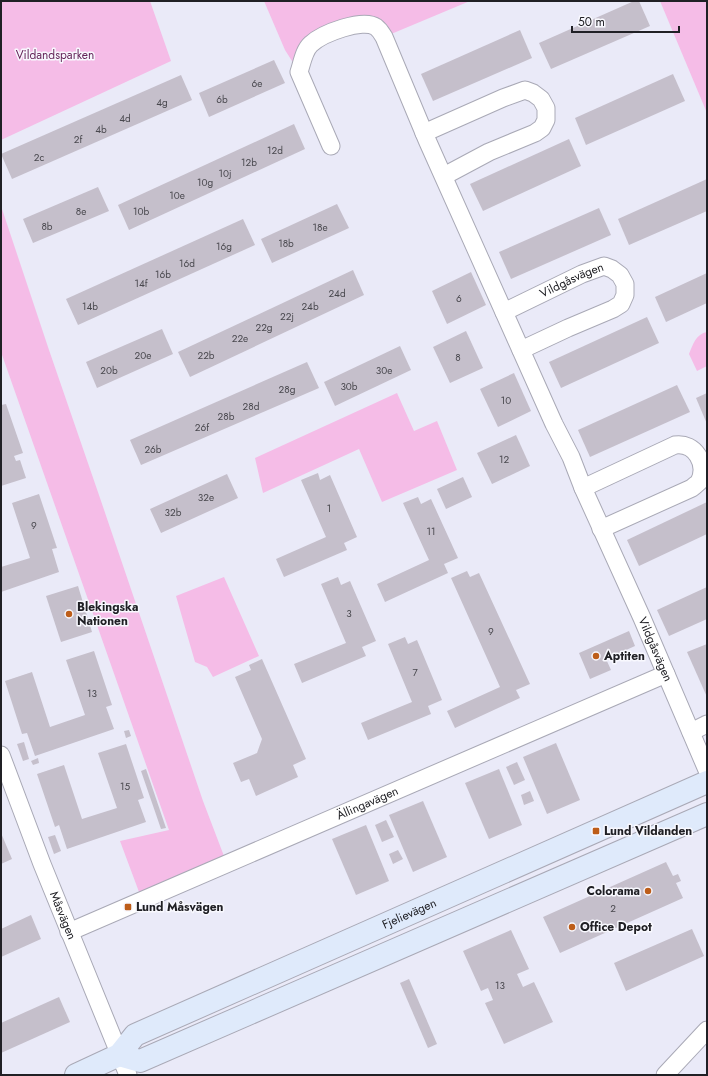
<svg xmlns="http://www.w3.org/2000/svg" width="708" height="1076" font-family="Jost,sans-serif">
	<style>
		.green { fill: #f5bce7 }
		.building { fill: #c5bfcb }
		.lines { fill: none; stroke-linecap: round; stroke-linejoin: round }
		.minor-casing { stroke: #a9a9b6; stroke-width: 19 }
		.secondary-casing { stroke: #a9a9b6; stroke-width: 24 }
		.minor { stroke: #fff; stroke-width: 17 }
		.secondary { stroke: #dfeafb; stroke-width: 22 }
		.poi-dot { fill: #bd5d19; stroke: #f8f8fe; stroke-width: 1.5 }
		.labels { text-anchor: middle; stroke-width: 3; stroke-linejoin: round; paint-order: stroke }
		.number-label { font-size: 10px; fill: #49484e }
		.park-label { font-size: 12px; fill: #652459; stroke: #f8f8fe }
		.street-label { font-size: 12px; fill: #202025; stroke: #f8f8fe }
		.poi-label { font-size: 12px; font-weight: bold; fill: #202025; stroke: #f8f8fe; text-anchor: start }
	</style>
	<rect width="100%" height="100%" fill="#eaeaf8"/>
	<g class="green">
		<path d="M1,1H150L171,61L1,140Z"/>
		<path d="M264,1H470L384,37L376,27L322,37L299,72L285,50Z"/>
		<path d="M660,1H707V113Z"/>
		<path d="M1,206L49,350L100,498L203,801L227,864L142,900L120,841L169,830L1,352Z"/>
		<path d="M707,332V366L697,371L689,354C693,344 696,334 707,332Z"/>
		<path d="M397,393L414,431L437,421L457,470L382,502L359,449L263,493L255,458Z"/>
		<path d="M224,577L259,656L213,677L207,667L195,662L176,596Z"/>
	</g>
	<g class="building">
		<path d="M634,1H639L650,26L551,69L539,43Z"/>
		<path d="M520,30L532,58L433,101L421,74Z"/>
		<path d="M274,60L285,83L209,117L199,93Z"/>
		<path d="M673,74L685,101L586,145L575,118Z"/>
		<path d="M181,75L192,100L12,179L1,154Z"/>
		<path d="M294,124L305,149L129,230L118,205Z"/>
		<path d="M569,139L581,166L483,211L470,184Z"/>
		<path d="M707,179V211L629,245L618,219Z"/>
		<path d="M98,187L109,211L33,243L23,219Z"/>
		<path d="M337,204L349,228L272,263L261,239Z"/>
		<path d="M599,208L611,235L511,279L499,252Z"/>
		<path d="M243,219L255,245L78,325L66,299Z"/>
		<path d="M353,270L364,295L190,377L178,352Z"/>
		<path d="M471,272L486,305L447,324L432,291Z"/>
		<path d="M707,273V303L666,322L655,297Z"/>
		<path d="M647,317L659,343L561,388L549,362Z"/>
		<path d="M162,329L173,354L97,388L86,362Z"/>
		<path d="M466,331L483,368L450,383L433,347Z"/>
		<path d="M400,346L411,370L335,406L324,382Z"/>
		<path d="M307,362L319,388L141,465L130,440Z"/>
		<path d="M514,373L531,411L498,427L480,389Z"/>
		<path d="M677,385L690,412L590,457L578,430Z"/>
		<path d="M707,393V424L696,398Z"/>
		<path d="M6,404L23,453L14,456L16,461L20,460L26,478L1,486V405Z"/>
		<path d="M516,435L530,466L492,484L477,453Z"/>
		<path d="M318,473L320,480L330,475L357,537L344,543L347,550L284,577L276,559L326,537L301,480Z"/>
		<path d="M227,474L238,498L161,533L150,509Z"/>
		<path d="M463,477L472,497L446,509L437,489Z"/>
		<path d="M39,494L57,548L52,549L59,572L1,592V567L30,558L12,503Z"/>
		<path d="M418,497L421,504L431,499L458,558L444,564L448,573L385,602L377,584L429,560L403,503Z"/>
		<path d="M707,502V534L639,566L627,540Z"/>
		<path d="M467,571L470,577L479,573L530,684L516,690L520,698L455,728L447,711L500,687L451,578Z"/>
		<path d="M338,577L341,585L350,581L376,641L362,647L366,656L302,683L294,664L346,643L321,584Z"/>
		<path d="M78,586L92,632L61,642L46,596Z"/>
		<path d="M707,587V619L669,636L657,610Z"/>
		<path d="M629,631L635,646L606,659L611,670L590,679L579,653Z"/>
		<path d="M405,637L408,644L417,640L442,700L428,706L431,714L368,740L361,723L412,702L388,644Z"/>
		<path d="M707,644V697L687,652Z"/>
		<path d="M94,651L112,705L106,707L114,729L35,756L27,733L22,734L5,681L32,672L50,727L85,715L66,660Z"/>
		<path d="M262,659L306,759L293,765L298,777L256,796L249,779L241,782L233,763L257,753L262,739L235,677L251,670L249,665Z"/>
		<path d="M129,730L131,736L126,738L124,731Z"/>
		<path d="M24,742L29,759L23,761L17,744Z"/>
		<path d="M556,743L580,800L547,814L523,757Z"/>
		<path d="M126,744L144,798L138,800L146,822L67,849L59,825L55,827L37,774L64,765L82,819L117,808L98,753Z"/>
		<path d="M38,758L39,763L33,765L31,761Z"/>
		<path d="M517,762L525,780L514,785L506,767Z"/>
		<path d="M146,769L166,828L161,829L141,771Z"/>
		<path d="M499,769L522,825L489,839L465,783Z"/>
		<path d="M530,791L534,801L524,805L521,795Z"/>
		<path d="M423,801L447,857L413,872L389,815Z"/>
		<path d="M386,820L394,837L382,842L375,825Z"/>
		<path d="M366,825L389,881L356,895L332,839Z"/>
		<path d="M1,833L12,859L1,864Z"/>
		<path d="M55,835L61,851L54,854L48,837Z"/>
		<path d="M398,850L403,859L393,864L389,854Z"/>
		<path d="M666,862L673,876L678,874L681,881L676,883L683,898L560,953L543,917Z"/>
		<path d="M31,915L41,939L1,957V929Z"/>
		<path d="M692,929L704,956L626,991L614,963Z"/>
		<path d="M511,930L529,969L517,974L523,987L534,982L553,1022L504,1044L485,1003L493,1000L488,988L481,991L463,951Z"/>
		<path d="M409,979L437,1044L428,1048L400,983Z"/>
		<path d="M59,997L70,1022L1,1053V1023Z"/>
	</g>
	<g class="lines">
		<g class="minor-casing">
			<g id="minor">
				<path d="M424,133L503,98L525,90L533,93L541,99L546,108V120L542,128L535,133L489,152L444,176"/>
				<path id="s1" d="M331,146L299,72C302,63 304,50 311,44C323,33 363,18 376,27C380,30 382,34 384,37L427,140L554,424L571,457L583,488L642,618L707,770"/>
				<path id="s2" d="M504,312L582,274L604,266L612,269L620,275L625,284V295L621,304L613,309L568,328L521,350"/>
				<path d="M583,488L675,445C695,442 708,464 699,482C697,484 694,486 692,488L601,529"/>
				<path d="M691,732L707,724"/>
				<path id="s3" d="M1,755L42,864L128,1075"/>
				<path id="s4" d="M69,932L666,674"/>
				<path d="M665,1075L707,1030"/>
			</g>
		</g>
		<g class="secondary-casing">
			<g id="secondary">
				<path d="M119,1055L140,1061L707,814"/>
				<path id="s5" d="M76,1075L119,1055L135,1035L707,782"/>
			</g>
		</g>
		<use href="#minor" class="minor"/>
		<use href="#secondary" class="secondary"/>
	</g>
	<g class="poi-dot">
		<circle cx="69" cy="614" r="4"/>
		<circle cx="596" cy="656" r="4"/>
		<rect x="592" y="827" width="8" height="8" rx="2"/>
		<circle cx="648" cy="891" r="4"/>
		<rect x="124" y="903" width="8" height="8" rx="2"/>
		<circle cx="572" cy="927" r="4"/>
	</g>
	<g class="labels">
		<g class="number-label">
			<text x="257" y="87">6e</text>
			<text x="222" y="103">6b</text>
			<text x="162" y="106">4g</text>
			<text x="125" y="122">4d</text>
			<text x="101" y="133">4b</text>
			<text x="78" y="143">2f</text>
			<text x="275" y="154">12d</text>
			<text x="39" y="161">2c</text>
			<text x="249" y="166">12b</text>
			<text x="225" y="177">10j</text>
			<text x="205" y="186">10g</text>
			<text x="177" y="199">10e</text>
			<text x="81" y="215">8e</text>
			<text x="141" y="215">10b</text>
			<text x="47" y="230">8b</text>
			<text x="320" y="231">18e</text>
			<text x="286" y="247">18b</text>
			<text x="224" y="250">16g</text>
			<text x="187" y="267">16d</text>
			<text x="163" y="278">16b</text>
			<text x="141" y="287">14f</text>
			<text x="337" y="297">24d</text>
			<text x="459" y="302">6</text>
			<text x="90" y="310">14b</text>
			<text x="310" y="310">24b</text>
			<text x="287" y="320">22j</text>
			<text x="264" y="331">22g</text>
			<text x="240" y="342">22e</text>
			<text x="143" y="359">20e</text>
			<text x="206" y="359">22b</text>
			<text x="458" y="361">8</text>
			<text x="109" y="374">20b</text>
			<text x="384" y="374">30e</text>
			<text x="349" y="390">30b</text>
			<text x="287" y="393">28g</text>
			<text x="506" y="404">10</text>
			<text x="251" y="410">28d</text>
			<text x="226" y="420">28b</text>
			<text x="202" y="431">26f</text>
			<text x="153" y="453">26b</text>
			<text x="504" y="463">12</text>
			<text x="206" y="501">32e</text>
			<text x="329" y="512">1</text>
			<text x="173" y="516">32b</text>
			<text x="34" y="529">9</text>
			<text x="431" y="535">11</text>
			<text x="349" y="617">3</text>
			<text x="491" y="635">9</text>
			<text x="415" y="676">7</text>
			<text x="92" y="697">13</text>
			<text x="125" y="790">15</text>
			<text x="613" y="912">2</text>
			<text x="500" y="989">13</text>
		</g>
		<g class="park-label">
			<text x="55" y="59">Vildandsparken</text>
		</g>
		<g class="street-label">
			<text dy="4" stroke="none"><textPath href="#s2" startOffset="75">Vildgåsvägen</textPath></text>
			<text dy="4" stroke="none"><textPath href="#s1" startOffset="864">Vildgåsvägen</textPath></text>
			<text dy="4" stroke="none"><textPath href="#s4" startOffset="325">Ällingavägen</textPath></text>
			<text dy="4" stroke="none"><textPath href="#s5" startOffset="373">Fjelievägen</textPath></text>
			<text dy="4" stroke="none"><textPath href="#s3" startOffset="172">Måsvägen</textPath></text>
		</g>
		<g class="poi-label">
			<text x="77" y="611">Blekingska<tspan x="77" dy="14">Nationen</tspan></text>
			<text x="604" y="660">Aptiten</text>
			<text x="604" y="835">Lund Vildanden</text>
			<text x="640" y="895" text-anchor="end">Colorama</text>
			<text x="136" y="911">Lund Måsvägen</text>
			<text x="580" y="931">Office Depot</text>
		</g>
	</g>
	<rect width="708" height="1076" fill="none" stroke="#202025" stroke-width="4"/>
	<path d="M572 26v6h107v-6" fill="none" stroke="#202025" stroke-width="2"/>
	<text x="578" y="26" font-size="12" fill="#202025" stroke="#f8f8fe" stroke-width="3" paint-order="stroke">50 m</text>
</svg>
